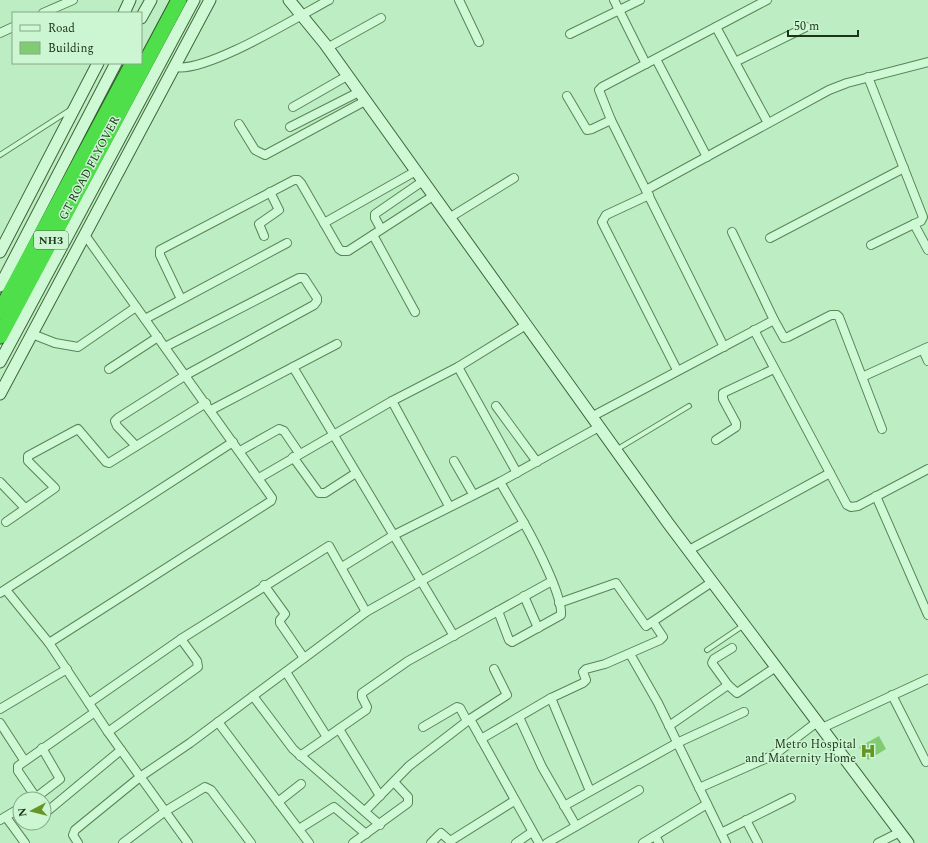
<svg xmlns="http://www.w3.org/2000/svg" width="928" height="843" font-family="Spectral,serif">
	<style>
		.building { fill: #81cc72 }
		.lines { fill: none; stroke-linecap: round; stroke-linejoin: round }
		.lane-casing { stroke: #588556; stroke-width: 6 }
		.street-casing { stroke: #588556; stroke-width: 10 }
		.secondary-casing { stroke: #3d663a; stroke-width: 13 }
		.highway-casing { stroke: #2f522b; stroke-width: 17 }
		.lane { stroke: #cff9d4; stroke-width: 4 }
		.street { stroke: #cff9d4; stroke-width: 8 }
		.secondary { stroke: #cff9d4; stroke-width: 11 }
		.highway { stroke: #4edf4b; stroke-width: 15 }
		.labels { text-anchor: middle; stroke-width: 3; stroke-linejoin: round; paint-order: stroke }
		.shield { fill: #ccf5d1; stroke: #526e52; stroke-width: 1 }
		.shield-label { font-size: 11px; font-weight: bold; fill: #1d341b }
		.street-label { font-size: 12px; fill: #1d341b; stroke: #ccf5d1 }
		.poi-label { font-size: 12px; fill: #1d341b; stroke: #ccf5d1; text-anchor: end }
	</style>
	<rect width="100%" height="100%" fill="#bdedc2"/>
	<path class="building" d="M879,736L886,749L868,760L859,747Z"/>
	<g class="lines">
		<g class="lane-casing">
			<g id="lane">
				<path d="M0,155L70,110"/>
				<path d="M616,450L689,406"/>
				<path d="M707,650L744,625"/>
			</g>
		</g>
		<g class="street-casing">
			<g id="street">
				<path d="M459,0L479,42"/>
				<path d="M614,0L646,64"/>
				<path d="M43,13L73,0"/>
				<path d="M716,27L768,123"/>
				<path d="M0,33L13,27"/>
				<path d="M570,34L640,0"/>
				<path d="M327,48L381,18"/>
				<path d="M656,59L707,157"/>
				<path d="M735,62L806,27"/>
				<path d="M175,67C207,73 297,17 329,0"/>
				<path d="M868,77L923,217L921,221L914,224L871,245"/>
				<path d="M567,96L587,130L592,129L611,120"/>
				<path d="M293,107L347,76"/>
				<path d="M239,124L255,150L265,155L365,101"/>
				<path d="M290,127L359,92"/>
				<path d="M646,190L829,90L847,83L928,62"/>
				<path d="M649,195L606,215L602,222L677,370"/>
				<path d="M449,218L514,178"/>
				<path d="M324,223L416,171"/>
				<path d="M914,224L928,250"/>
				<path d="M381,229L375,218V214L423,181"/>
				<path d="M732,232L774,320L784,338L788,337L831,315H837L839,317L882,429"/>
				<path d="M373,235L415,312"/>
				<path d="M264,236L259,224L279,210L270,192"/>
				<path d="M770,238L904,168"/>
				<path d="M181,299L160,255V250L294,180H298L301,183L339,249L342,251H348L433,196"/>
				<path d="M145,319L287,243"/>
				<path d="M754,330L847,505L851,507L858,506L928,469"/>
				<path d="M32,334L55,343L78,347L136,307"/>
				<path d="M724,347L611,120L599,90L602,87L767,0"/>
				<path d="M923,350L928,361"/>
				<path d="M293,367L454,636"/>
				<path d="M458,367L517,473"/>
				<path d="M109,369L158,337"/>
				<path d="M862,377L928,347"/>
				<path d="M392,401L449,506"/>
				<path d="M496,406L537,462"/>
				<path d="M211,410L337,344"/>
				<path d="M593,416L774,320"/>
				<path d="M716,440L736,427V423L723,399V393L774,369"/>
				<path d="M136,446L117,426L115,421L118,418L186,375L314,305L317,301V298L304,278H299L165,347"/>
				<path d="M240,451L279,429L284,431L299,453"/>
				<path d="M293,457L319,493H325L356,473"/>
				<path d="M454,461L473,494"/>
				<path d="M259,478L392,401L458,367L526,325"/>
				<path d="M0,482L25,508"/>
				<path d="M876,496L928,615"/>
				<path d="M6,522L55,488L28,461V456L78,429L106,462L109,463L206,403"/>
				<path d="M689,550L830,473"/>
				<path d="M342,567L394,535L500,482"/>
				<path d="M264,585L285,614L280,620V623L304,658"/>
				<path d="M6,590L49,643L108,732L188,843"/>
				<path d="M0,593L233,442"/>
				<path d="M524,596L538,628"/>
				<path d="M559,603L616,583L646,626L712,582"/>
				<path d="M498,611L509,640L512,642L561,615C563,596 534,541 524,523"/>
				<path d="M49,643L271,501L272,498L85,235"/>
				<path d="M630,654L658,703L726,843"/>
				<path d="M286,672L327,737"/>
				<path d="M728,685L712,663L714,659L732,648"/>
				<path d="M892,695L926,762"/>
				<path d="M253,696L293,749L380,825"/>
				<path d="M551,698L590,791"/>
				<path d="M89,703L181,639L329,546L366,612"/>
				<path d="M0,709L67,669"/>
				<path d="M519,717L542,767L576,826"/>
				<path d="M470,719L539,843"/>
				<path d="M218,722L309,843"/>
				<path d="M0,723L24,760"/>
				<path d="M669,726L728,685L737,693L776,667"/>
				<path d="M423,727L457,707L460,708L467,721"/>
				<path d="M822,728L928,679"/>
				<path d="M339,729L380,796"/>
				<path d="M108,732L198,667L197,661L181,639"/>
				<path d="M481,739L551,698L583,683L586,680L583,672L586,669L605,664L660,640L663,637L653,622"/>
				<path d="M300,756L366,710L367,707L362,697V693L408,661L552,581"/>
				<path d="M699,788L774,755L817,722"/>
				<path d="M34,799L60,779L42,748"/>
				<path d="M37,799L18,771V766L95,712"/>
				<path d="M278,802L301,784"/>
				<path d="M564,806L677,743L744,712"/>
				<path d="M44,809L47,811L50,809L121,750"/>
				<path d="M365,811L409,766L470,719L507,695L494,669"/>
				<path d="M6,817L25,843"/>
				<path d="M0,820L20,808"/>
				<path d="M746,820L758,843"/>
				<path d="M299,829L334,807L366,834"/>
				<path d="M721,833L791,798"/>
				<path d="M655,836L659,843"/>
				<path d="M78,843L73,835L75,830L140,777L190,743L366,612L524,523L500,482L599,427"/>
				<path d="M123,843L164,812L205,787L211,790L251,843"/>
				<path d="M353,843L408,803V797L394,782"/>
				<path d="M431,843L441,833L449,840H452L514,801"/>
				<path d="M516,843L532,832"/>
				<path d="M547,843L639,790"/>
				<path d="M643,843L707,804"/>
				<path d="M878,843L900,832"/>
			</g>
		</g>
		<g class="secondary-casing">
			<g id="secondary">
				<path d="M289,0L325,44L668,523L908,843"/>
				<path d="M124,13L130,0"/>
				<path d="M141,18L151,0"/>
				<path d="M0,252L98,63"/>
				<path d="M0,286L116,63"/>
				<path d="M0,362L194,0"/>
				<path d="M0,394L210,0"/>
			</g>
		</g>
		<g class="highway-casing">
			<g id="highway">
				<path d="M0,312L133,63"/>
				<path d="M0,336L179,0"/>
			</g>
		</g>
		<use href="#lane" class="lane"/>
		<use href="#street" class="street"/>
		<use href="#secondary" class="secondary"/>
		<use href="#highway" class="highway"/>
	</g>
	<defs>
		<g id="hospital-bare" transform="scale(1.2)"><path d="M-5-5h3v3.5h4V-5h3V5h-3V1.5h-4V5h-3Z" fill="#679426" stroke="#ccf5d1" stroke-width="2.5" paint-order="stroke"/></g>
	</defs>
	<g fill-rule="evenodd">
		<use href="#hospital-bare" x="868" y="751"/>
	</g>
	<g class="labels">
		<rect class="shield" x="34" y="231" width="34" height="18" rx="3"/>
		<g class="shield-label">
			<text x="51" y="244">NH3</text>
		</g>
		<g class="street-label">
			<text transform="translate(89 168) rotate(-62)" y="4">GT ROAD FLYOVER</text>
		</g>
		<g class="poi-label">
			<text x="856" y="748">Metro Hospital<tspan x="856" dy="14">and Maternity Home</tspan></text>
		</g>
	</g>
	<rect x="12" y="12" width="130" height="52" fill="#ccf5d1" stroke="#86a888"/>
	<rect x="20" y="25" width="20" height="6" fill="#cff9d4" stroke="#86a888"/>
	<text x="48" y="32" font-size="12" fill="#1d341b">Road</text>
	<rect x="20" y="42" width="20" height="12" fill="#81cc72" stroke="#86a888"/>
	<text x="48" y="52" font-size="12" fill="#1d341b">Building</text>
	<g transform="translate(32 811) rotate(263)"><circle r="19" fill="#ccf5d1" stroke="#86a888"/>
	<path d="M0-3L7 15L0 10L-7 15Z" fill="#679426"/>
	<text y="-6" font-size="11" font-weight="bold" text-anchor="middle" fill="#1d341b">N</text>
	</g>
	<path d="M788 30v6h70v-6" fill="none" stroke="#1d341b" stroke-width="2"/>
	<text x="794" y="30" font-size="12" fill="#1d341b" stroke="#ccf5d1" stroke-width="3" paint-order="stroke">50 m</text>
</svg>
